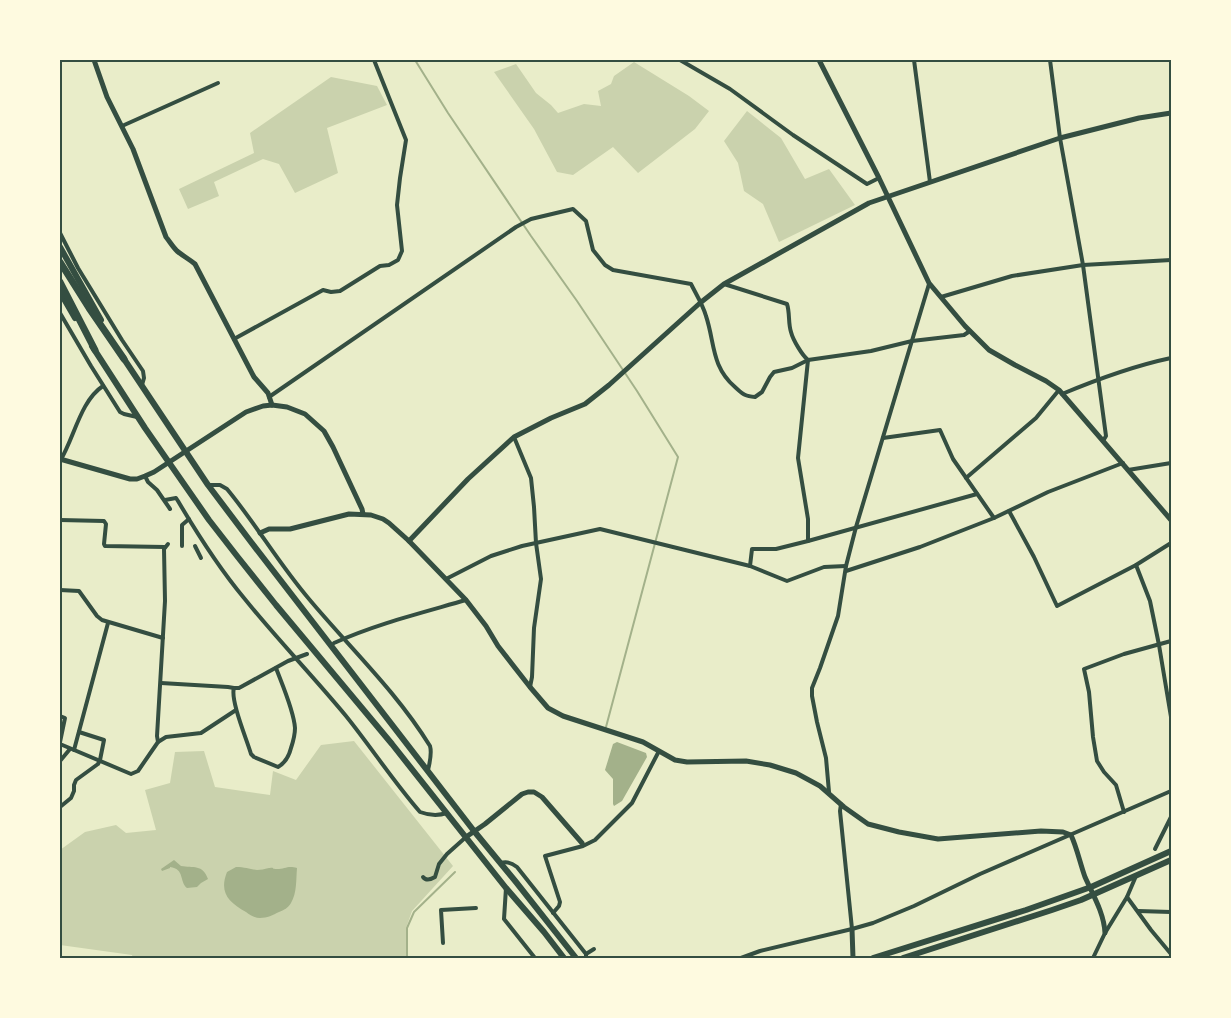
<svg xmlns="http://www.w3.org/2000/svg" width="1231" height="1018" font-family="'Libre Baskerville',serif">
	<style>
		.green { fill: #cad2ad }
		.water { fill: #a3b18a }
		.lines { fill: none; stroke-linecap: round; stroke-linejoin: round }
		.stream { stroke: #a3b18a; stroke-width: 2 }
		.minor { stroke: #344e41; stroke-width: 4 }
		.tertiary { stroke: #344e41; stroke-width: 5 }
		.primary { stroke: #344e41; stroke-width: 6 }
		.trunk { stroke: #344e41; stroke-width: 6 }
		.motorway { stroke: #344e41; stroke-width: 7 }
		.neatline { fill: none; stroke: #344e41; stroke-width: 2 }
	</style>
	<rect width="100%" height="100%" fill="#e9edc9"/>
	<g class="green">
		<path d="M634,62L689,96L709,111L695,129L638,173L613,147L573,175L557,172L534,129L494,72L516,64L536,93L551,105L558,113L584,104L601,106L598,91L611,84L614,76Z"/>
		<path d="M331,77L377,86L387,105L327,128L338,173L295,193L279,164L263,159L214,182L219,196L188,209L179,189L254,153L250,133Z"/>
		<path d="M747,111L781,138L805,179L829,169L855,205L779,242L763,204L744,191L738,163L724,141Z"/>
		<path d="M354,741L453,866L412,911L406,928V958H133L132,955L60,945V850L85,832L116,825L126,833L156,830L145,790L170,783L175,752L204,751L215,787L270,795L273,771L296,780L321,745Z"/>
	</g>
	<g class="water">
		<path d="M617,742L646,753L647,757L622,801L614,806L613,804V779L605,770L613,744Z"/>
		<path d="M174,860L181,866C193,868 203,864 208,879L201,883L197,887L187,888C179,881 185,869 170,867V868L162,871L161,869Z"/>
		<path d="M236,867C245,867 249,869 257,870C261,870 264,869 269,868C276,867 270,869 277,869C285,869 288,865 297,868C296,880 297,893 291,903C288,908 284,910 279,912C273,915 267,918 260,918C255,918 250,915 246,912C228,902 219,892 227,872Z"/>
	</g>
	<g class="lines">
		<g class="stream">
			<path d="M415,60L448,113L531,236L577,301L637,391L678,457L606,727"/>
			<path d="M407,958V928L414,912L455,872"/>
		</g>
		<g class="minor">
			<path d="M680,60L730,89L793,135L867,184L879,178"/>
			<path d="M914,60L930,182"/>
			<path d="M1050,60L1060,138L1083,265L1106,436L1103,441"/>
			<path d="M122,126L218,83"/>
			<path d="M60,233L78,268L122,340L143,371L144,378L142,385"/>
			<path d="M724,284L787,304C790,313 788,323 791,332C793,340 802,355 808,360L798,458L808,519V541"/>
			<path d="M941,297L1012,276L1083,265L1171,260"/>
			<path d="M60,313L91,366L120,412L124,414L137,417"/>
			<path d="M234,339L323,290L331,292L340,291L380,266L389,265L398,260L402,251L397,205L400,178L406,140L374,60"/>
			<path d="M1062,394C1098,379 1133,366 1171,358"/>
			<path d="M269,397L516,227L531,219L573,209L586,221L593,250L605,265L613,270L691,284C696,294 703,305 706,316C715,343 711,366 735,387C743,394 744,396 755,397L762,392L770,377L774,372L792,368L808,360L871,351L912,341L964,335L970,331"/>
			<path d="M514,437L531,478L534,507L536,543L541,579L534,628L532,677L530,687"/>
			<path d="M883,438L940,430L953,459L994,518"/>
			<path d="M60,461C74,439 80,401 103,386"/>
			<path d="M1128,470L1171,463"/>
			<path d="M145,476L148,482L157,490L170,509"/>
			<path d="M966,478L1036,418L1059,390"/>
			<path d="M208,485H220L227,489C256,524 279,564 309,599C350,648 396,691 430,746C432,753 430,762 428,770"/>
			<path d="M165,500L176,498L178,501C198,535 219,568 244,598C277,639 313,676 346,716C371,747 393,781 420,812C428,815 438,816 447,813"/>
			<path d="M1009,511L1034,557L1057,606L1136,565L1171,543"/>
			<path d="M60,520L104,521L106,524L104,544L105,546L165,547"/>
			<path d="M182,546V525L189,519"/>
			<path d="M195,546L201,558"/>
			<path d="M1136,565L1150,601L1159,645L1171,717"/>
			<path d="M750,566L752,549H776L808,541L977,494"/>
			<path d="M846,571L920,547L994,518L1048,492L1123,463"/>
			<path d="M446,579L491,556L522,546L600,529L750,566L787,581L824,567L846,566"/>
			<path d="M60,590L79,591L97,616L102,620L163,638"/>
			<path d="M334,643C376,624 421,613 466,600"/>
			<path d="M161,683L228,687L234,688H239L288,661L307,654"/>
			<path d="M234,688C230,700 247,740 251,754L254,757L278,767C285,763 289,756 291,748C293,742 295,735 295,728C294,711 282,684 276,668"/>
			<path d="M60,716L65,718L60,742"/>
			<path d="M158,742L157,736L165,601L164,549L168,544"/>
			<path d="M60,744L131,774L138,771L158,742L166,737L201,733L236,710"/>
			<path d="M74,750L108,623"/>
			<path d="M60,761L70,749"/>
			<path d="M829,792L826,758L817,722L812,696V688L820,668L838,616L846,566L856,527L929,284"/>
			<path d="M841,804L840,811L852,929"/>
			<path d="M60,807L71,798L74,791V785L76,780L98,764L100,760L104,740L79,732"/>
			<path d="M1124,812L1116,785L1104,772L1097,761L1093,737L1089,692L1084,669L1124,654L1171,641"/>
			<path d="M1155,849L1171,817"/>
			<path d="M501,863C507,861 512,863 517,867L586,954V958"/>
			<path d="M423,877C426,881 430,880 435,877L439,864L447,854L466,837"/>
			<path d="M506,888L504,919L535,958"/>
			<path d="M1127,897L1151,930L1171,954"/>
			<path d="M1138,911L1171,912"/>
			<path d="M553,913L559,906L560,902L545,856L583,846L595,840L632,803L659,751"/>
			<path d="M443,943L441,910L476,908"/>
			<path d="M586,954L594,949"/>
			<path d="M741,958L760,951L852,929L873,923L914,906L980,874L1171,791"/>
			<path d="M1093,958L1105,933L1127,897L1136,876"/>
		</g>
		<g class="tertiary">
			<path d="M94,60L107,97L133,149L166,237C170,242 173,247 177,251C183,256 189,259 195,264L254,377L268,393L272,405"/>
			<path d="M819,60L879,178L929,283L965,326L989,350L1015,365L1046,381L1059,390L1103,441L1171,520"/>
			<path d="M60,459L130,479H137L145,476L154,472L246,412L263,406L272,405L287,407L305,414L324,431L333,447L362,509L363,514"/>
			<path d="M260,533L269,529H290L349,514L371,515L383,519L389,523L409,541L466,600L486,626L498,646L530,687L548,708L563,716L643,742L675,760L687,762L746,761L770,765L796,773L820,786L844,807L868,824L899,832L938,839L1041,831L1063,832L1071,835C1077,848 1080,863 1085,877C1093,895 1104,913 1105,933"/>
			<path d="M409,541L468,479L514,437L551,418L585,404L609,385L700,303L724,284L869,203L1060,138L1139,118L1171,113"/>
			<path d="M466,837L485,824L522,794L528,792H534L542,797L582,843"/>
			<path d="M852,929L853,958"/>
		</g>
		<g class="primary">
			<path d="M873,958L1026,910L1091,887L1171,851"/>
			<path d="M903,958L1052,910L1081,900L1171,860"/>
		</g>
		<g class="trunk">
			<path d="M60,247L101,320"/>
			<path d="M60,292L75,318"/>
			<path d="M92,346L145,428L209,520L237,556L276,605L392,744L506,888L544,932L564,958"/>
			<path d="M122,356L208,485L251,542L474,831L516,882L576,958"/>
		</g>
		<g class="motorway">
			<path d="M60,262L89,308L124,359"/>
			<path d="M60,282L95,350"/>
		</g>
	</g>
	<rect width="1231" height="1018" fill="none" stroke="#fefae0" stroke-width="122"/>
	<rect x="61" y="61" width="1109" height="896" class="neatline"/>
</svg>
